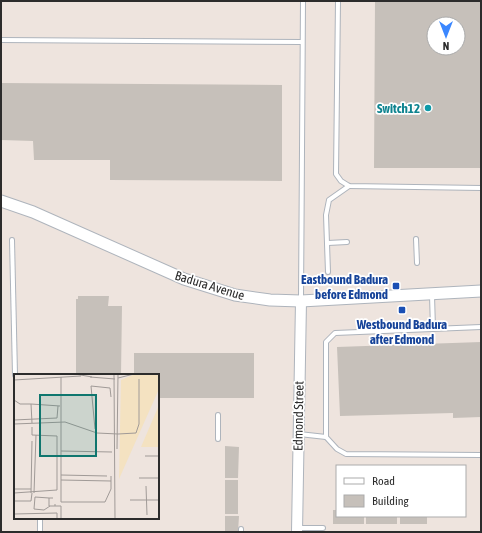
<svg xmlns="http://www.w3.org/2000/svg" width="482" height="533" font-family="'Asap Condensed',sans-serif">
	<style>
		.building { fill: #c6c0ba; fill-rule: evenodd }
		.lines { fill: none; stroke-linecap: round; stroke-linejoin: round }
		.service-casing { stroke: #aeb4bc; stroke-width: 6 }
		.tertiary-casing { stroke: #aeb4bc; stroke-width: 12 }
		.secondary-casing { stroke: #aeb4bc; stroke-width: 13 }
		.service { stroke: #fff; stroke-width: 4 }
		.tertiary { stroke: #fff; stroke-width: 10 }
		.secondary { stroke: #fff; stroke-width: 11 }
		.culture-dot { fill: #0f9aa8; stroke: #fff; stroke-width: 1.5 }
		.transit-dot { fill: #1a4fb4; stroke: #fff; stroke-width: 1.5 }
		.labels { text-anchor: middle; stroke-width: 3.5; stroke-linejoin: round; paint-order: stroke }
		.culture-label { font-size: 13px; font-weight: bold; fill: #0d838f; stroke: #fff; text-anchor: end }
		.transit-label { font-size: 13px; font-weight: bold; fill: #164399; stroke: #fff; text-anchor: end }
		.street-label { font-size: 13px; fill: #2c2c2c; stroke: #fff }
		.inset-road { fill: none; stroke: #a09a97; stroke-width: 1 }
		.view { fill: #0f766e; fill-opacity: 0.15; stroke: #0f766e; stroke-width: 2 }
		.inset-edge { fill: none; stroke: #2c2c2c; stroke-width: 2 }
	</style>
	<rect width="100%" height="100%" fill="#eee4de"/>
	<g class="building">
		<path d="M375,1H481V168H374ZM434,24H458V48H434Z"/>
		<path d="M1,83L282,85V181L110,180V160H34L33,141L1,140Z"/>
		<path d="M78,296H109L108,306H122L121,375H76V299H78Z"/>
		<path d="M481,342V417L453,418V413L340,416L337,347Z"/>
		<path d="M134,353H254V398H158V375H134Z"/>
		<path d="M225,446L239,447L238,478H225Z"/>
		<rect x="225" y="480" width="13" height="34"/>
		<path d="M333,510H337V516H364V524H333Z"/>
		<path d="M225,516H239L238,532H225Z"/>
		<rect x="366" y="516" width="31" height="8"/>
		<rect x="400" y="516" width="27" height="8"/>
	</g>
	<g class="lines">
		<g class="service-casing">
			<g id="service">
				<path d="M338,1L336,174L341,181L349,186L481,188"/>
				<path d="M1,40L302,42"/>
				<path d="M416,239L417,263"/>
				<path d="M12,240L15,375"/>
				<path d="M328,243L347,242"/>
				<path d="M328,272L326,215L329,200L349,186"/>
				<path d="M432,295L433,329"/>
				<path d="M301,300L303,1"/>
				<path d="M218,415V439"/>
				<path d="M299,434L326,437L337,449L346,454L481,455"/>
				<path d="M326,437V342L335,333L481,327"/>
				<path d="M40,518V532"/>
				<path d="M297,528H323"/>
				<path d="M241,529V532"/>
			</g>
		</g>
		<g class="tertiary-casing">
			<path id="tertiary" d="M297,532L301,301"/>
		</g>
		<g class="secondary-casing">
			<path id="secondary" d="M1,201L33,212L184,279L235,295L270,300L301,301L481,291"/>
		</g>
		<use href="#service" class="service"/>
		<use href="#tertiary" class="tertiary"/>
		<use href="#secondary" class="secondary"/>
	</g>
	<circle class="culture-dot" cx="428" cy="108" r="4"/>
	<g class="transit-dot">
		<rect x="392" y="282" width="8" height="8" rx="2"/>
		<rect x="398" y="306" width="8" height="8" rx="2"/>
	</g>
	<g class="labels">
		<g class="culture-label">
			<text x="420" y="113">Switch12</text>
		</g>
		<g class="transit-label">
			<text x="388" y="284">Eastbound Badura<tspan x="388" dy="15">before Edmond</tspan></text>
			<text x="402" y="329" text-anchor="middle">Westbound Badura<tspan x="402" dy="15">after Edmond</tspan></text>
		</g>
		<g class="street-label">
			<text transform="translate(210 285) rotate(17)" y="5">Badura Avenue</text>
			<text transform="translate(298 416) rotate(-89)" y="5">Edmond Street</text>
		</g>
	</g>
	<g transform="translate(14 374)">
		<rect width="145" height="145" fill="#eee4de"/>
		<path d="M121,0H145V15L105,105L107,6ZM145,31V73H127Z" fill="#f4e2c1"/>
		<path class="inset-road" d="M61,0L78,3M100,0L101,145M47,3V128H91L97,115V102M76,3L101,5M104,4L120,0M0,6L67,2M0,26L6,30H17M0,46L43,44L44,32M18,49L17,30L46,32M0,50L51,48L83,59L104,60M81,55L77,12L96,14L97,23M104,60L122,59L125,50V5M103,75L104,0M47,77L98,78M131,82H145M47,101L93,102M125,104H145M47,106L97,107M132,112L133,141M0,115H17M0,119L43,116V62L18,61V53M17,119L18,67M20,119L22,61M35,124L21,123L20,135L30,136L36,132M39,124H35V132H41M116,126H145M0,127H17L18,119M41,130V132H47V145M0,140L43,139V145"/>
		<path class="view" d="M26,21H82V82H26Z"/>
		<rect width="145" height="145" class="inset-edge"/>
	</g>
	<rect width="482" height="533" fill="none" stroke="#2c2c2c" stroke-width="4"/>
	<rect x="336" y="465" width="130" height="52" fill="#ffffff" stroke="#ababab"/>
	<rect x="344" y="478" width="20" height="6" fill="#ffffff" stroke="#ababab"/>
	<text x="372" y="485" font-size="12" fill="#2c2c2c">Road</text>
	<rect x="344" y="495" width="20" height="12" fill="#c6c0ba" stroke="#ababab"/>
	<text x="372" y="505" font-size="12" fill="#2c2c2c">Building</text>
	<g transform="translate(446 36) rotate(180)"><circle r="19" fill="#ffffff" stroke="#ababab"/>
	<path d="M0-3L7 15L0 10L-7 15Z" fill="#3b87ff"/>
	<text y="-6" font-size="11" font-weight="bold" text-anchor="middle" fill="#2c2c2c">N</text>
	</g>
</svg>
